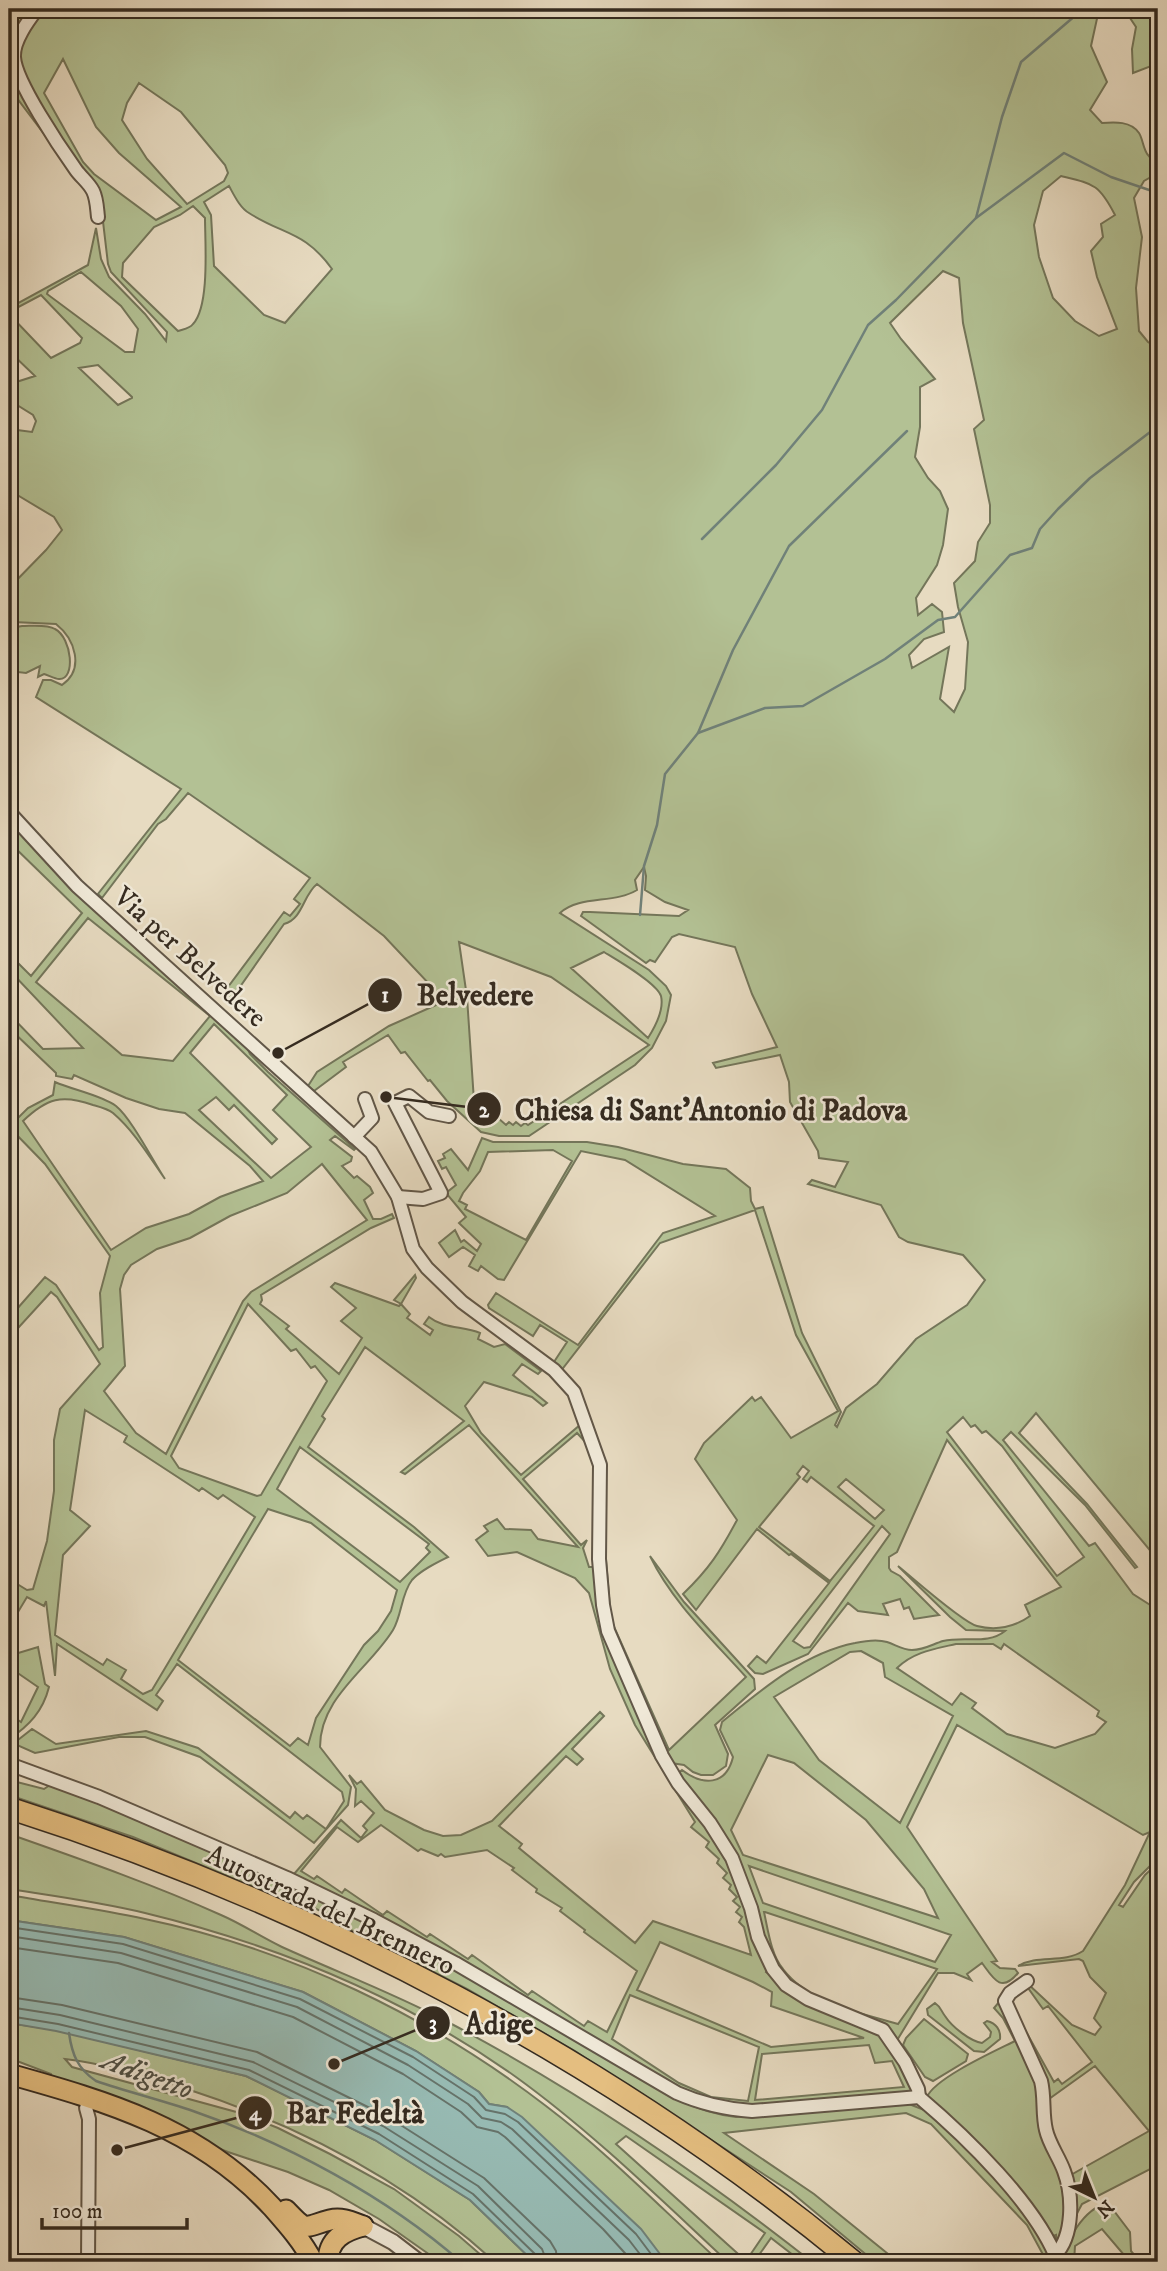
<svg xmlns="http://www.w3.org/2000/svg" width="1167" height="2271" font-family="'IM FELL DW Pica',serif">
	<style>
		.green { fill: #b3c194; stroke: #74765a; stroke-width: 2; fill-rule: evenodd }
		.water { fill: #97bbb4; stroke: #708179; stroke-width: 2 }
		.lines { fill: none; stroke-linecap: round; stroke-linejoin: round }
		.shore { stroke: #66736a; stroke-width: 2 }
		.stream { stroke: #708179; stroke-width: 2.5 }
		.minor-casing { stroke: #625748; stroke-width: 16 }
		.tertiary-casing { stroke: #625748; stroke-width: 18 }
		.trunk-casing { stroke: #352b20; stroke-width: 23 }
		.motorway-casing { stroke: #352b20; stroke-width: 24 }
		.minor { stroke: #efe8d7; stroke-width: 12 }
		.tertiary { stroke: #efe8d7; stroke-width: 14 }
		.trunk { stroke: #e4be80; stroke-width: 19 }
		.motorway { stroke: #e4be80; stroke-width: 21 }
		.labels { text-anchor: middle; stroke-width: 5; stroke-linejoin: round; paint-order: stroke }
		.street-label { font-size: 28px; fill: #352b20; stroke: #efe8d7 }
		.water-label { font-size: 30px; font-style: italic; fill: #4e4f45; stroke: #efe8d7 }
		.leader { fill: none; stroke: #352b20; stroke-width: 2.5 }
		.callout-dot { fill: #352b20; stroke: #efe8d7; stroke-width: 2.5 }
		.mark-label { font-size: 21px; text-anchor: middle; font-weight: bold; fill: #fff }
		.callout-label { font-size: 30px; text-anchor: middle; font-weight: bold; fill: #352b20; stroke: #efe8d7; stroke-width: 5; stroke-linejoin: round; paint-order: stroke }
	</style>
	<rect width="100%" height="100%" fill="#e7dbc1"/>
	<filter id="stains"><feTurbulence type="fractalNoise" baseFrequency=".00286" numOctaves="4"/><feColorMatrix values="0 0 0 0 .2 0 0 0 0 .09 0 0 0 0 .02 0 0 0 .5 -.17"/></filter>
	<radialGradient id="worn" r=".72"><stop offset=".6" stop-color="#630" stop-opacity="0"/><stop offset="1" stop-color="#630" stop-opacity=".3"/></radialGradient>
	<g class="green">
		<path d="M9,9H33L9,58L69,167L16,97L9,111V102L13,94L9,91Z"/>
		<path d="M40,9H1119L1098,14L1091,46L1107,82L1090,110L1102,123C1115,122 1131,121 1139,133C1143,139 1143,149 1148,155C1153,162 1157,162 1158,173L1144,181L1134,198L1142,237L1136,288L1139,331L1148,342L1158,348V1560L1036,1413L1019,1433L1087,1504L1137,1567L1135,1568L1085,1505L1011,1432L1003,1440L1089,1546L1095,1543L1133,1594L1158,1610V1858L1134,1882L1119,1905L1123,1907L1145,1875L1158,1863V2170L1152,2168L1082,2204L1072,2223L1069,2176L1149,2131L1095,2066L1049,2099L1009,2001L1054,2082L1058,2079L1062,2084L1092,2062L1048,2006L1043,2009L1026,1985L1028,1984L1072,2025L1095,2035L1101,2027L1094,2018L1106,1993L1090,1977L1083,1961L1079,1959L1018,1966C1038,1954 1063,1964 1083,1951L1125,1885L1150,1832L1143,1835L957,1725L907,1827L997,1961L992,1962L1000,1968L1015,1969L1018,1973C1001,1994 993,1978 982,1963L967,1974L971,1980L954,1973H938L896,2042L818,2002L786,1981L766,1948L758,1909L736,1852H733L677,1774L682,1770C703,1786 726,1786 733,1757L720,1730L722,1722C761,1690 804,1653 855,1643C864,1641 878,1639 887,1642C896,1645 903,1650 912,1650C924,1650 933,1644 943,1641C965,1636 988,1645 1005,1631L966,1630L950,1617L898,1566C913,1578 962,1622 977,1626C996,1631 1015,1627 1030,1616L1025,1605L1061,1587L947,1440L897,1552L889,1557V1568L891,1571L900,1576L939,1615L914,1619L909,1607L904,1609L900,1599L883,1604L888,1615L858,1611L848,1603L808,1654L763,1674L755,1673L748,1666L757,1656L766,1663L829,1583L791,1554L789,1555L757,1529L696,1610L683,1594C709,1569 720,1552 737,1520L695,1459L704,1443L752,1397L755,1401L761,1397L791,1438L838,1411L796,1335L755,1210L660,1243L560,1372L552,1365L567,1342L540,1325L533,1336L489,1308L488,1305L496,1293L578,1345L663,1233L715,1216L625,1160L581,1151L504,1280L498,1279L481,1266L478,1271L469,1266L475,1255L463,1247L449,1257L439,1243L455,1230L461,1242L464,1240L477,1251L481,1244L459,1223L466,1217L446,1193L456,1185L446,1167L442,1169L438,1161L445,1158L443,1154L451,1149L468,1170L482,1138L493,1142H587L618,1147L683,1164L726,1169L750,1188L751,1201L755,1209L763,1207L802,1333L841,1412L835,1425L837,1427L846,1408L877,1384L916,1339L967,1305L985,1280L963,1255L908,1242L899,1237L881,1205L808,1184L812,1180L835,1187L848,1162L819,1158L818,1151L790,1102L789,1082L780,1055L716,1068L713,1063L777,1047L752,994L735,947L679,934L672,937L655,962L650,960L646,963L581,916L583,912H590L679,916L688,910L665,902L645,890L646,876L644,867L635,880L637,890C614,904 580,895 560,913L649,970L666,986L671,995L666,1021L652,1048L635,1065L529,1136H499L481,1132L447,1101L430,1080L428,1081L405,1052L401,1053L388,1035L343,1062L346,1067L314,1091L308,1086L317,1072L389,1026L436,1005L428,994L433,988L384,936L317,884C303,895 303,919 284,924L230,1001L222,995L284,912L290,916L300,904L294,899L310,878L188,793L166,819L158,824L102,898L98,894L181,789L36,697L43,680H51L62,685C85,669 75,639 56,624L13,622L9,612V588L46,550L62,530L54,517L9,490V429L32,432L36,421L33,415L9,400V379L13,383L35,376L9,351V314L51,358L80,343L82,338L41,295L9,312V308L88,265L96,228L101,259L109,277L145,314L166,341L167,332L111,272L108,264L100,196L77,167L28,86L19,58L23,40ZM63,59L96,127L119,153L181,207L156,220L94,174L83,162L44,93ZM139,83L181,112L225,165L228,173L224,181L187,204L147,159L122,120L127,103ZM1061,176C1094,184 1099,184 1115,215L1101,224L1103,237L1091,251L1097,277L1117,329L1099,336L1075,321L1053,298L1039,257L1034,225L1043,191ZM229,186C234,195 240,208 249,213C283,235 305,231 332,269L285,323L264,315L214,266L211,215L204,202ZM193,206L205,218C205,242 210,306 193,324C189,329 184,329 178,331L122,277L123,263L154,227L180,215ZM943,271L959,278L963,323L984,420L974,429L990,505V523L978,542L975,561L954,583L958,607L968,642L965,689L954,712L940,699L949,647L912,668L909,655L924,639L944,632L942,612L932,604L918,615L916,598L937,565L943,545L948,509L940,491L928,478L915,457L920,427V387L935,379L901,339L890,323ZM81,272L121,306L138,329L134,352H125L47,294L48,291ZM98,365L132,397V398L118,405L79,368ZM459,942L551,977L649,1045L528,1125L525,1123L521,1126L516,1122L513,1125L509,1122L506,1125L498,1118L495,1120L474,1101L467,997ZM604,952C617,960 657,983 661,996C664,1009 655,1027 648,1038L571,968ZM553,1150L572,1161L526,1240L465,1209L467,1205L459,1201L463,1193L480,1171L488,1152ZM963,1417L971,1427L975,1425L982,1433L986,1431L1002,1446L1084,1557L1057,1576L947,1432ZM803,1466L809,1471L803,1479L807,1482L811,1477L874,1526L830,1581L759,1527L800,1477L797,1474ZM846,1479L884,1510L875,1519L838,1487ZM882,1526L890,1534L810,1647L804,1648L793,1641ZM956,1644H993L1001,1649L1004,1644L1099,1711L1097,1716L1106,1722L1095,1734L1055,1748L1007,1734L972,1708L976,1703L961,1693L952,1705L897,1668C913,1652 934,1649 956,1644ZM861,1651L883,1663L885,1677L953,1716L900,1823L819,1760L774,1697L850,1652ZM768,1755L794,1763L866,1820L924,1889L938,1918L743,1855L731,1830ZM749,1866L951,1935L935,1962L763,1903ZM764,1912H765L937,1969L898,2024C858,2012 810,2004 783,1969C771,1955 768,1930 764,1912Z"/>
		<path d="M1124,9H1158V70L1151,66L1133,73L1132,49L1136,27Z"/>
		<path d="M22,626C32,626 47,624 55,629C72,638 76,680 59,679C55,679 48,675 44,674L38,677L40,666L26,673L18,672L9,682V633L11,628Z"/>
		<path d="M9,818L246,1045L250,1054L268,1072L355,1149L354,1150L335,1136L330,1140L352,1157L351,1161L342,1166L354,1178L357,1176L370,1187L373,1193L364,1200L373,1219H381L392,1214L394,1218L371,1228L261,1295L262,1300L260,1304L289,1326L286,1329L339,1374L362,1338L341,1321L356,1308L331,1287L335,1283L399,1306L401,1304L394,1300L415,1275L416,1278L401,1304L410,1314L407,1318L430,1335L433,1330L424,1324L429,1317C444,1329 463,1326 480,1333L478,1339L494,1347L505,1344L541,1371L538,1374L522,1364L513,1375L547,1403L543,1406L532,1397L484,1382L465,1406L481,1433L521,1475L580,1425L589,1446L577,1433L523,1479L581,1545L587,1540L583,1548L589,1567H596L597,1593L640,1708L731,1863L768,1967L766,1972L881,2033L915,2091L909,2094L764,2107L699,2100L295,1877L294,1874L341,1820L361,1838L367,1830L363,1826L374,1813L361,1801L355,1806L356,1789L349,1775L357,1784L361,1781L385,1810L424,1830L443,1836L461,1835L492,1821L600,1712L604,1716L572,1749L583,1759L577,1765L566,1756L499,1826L522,1844L519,1848L635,1943L653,1921L751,1955L744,1927L739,1922L742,1917L736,1912L740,1907L733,1901L737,1897L729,1889L731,1885L723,1878L727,1873L717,1863L719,1859L706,1847L709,1842L691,1827L695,1822L635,1725L610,1669L589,1593L575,1578L517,1552L488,1556L476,1540L488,1531L484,1526L497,1519L505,1529L531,1530L538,1539L578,1547L469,1425L405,1474L401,1472L464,1421L365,1347L322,1416L325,1419L308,1447L414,1527L448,1557C436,1563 421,1570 412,1580C401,1594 402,1615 393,1630C369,1669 320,1697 320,1747L351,1787L348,1805L314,1843L200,1757L145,1737H119L35,1753L15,1744L9,1747L32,1729L56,1744L146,1731L198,1748L290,1818L295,1812L303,1819L307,1815L326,1829L344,1801L342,1792L177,1664L156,1695L163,1701L157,1710L57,1644L55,1676L46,1601L44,1606L27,1597L9,1627V1579L27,1590L33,1589L47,1541L54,1491V1440L60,1409L100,1364L57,1297L51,1292L9,1338V1318L45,1277L56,1285L99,1350L103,1347L100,1293L110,1256L45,1164L9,1127V1112L17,1119L28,1108L53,1095L55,1082C73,1090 101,1095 116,1106C131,1118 153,1161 165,1179C149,1156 134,1131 113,1113C108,1109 100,1107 93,1105C62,1094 47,1098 23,1121L111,1250L146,1228L189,1214L220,1197L263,1181L250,1166L185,1113L159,1109L126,1098L74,1075L72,1079L56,1076V1073L9,1028V1014L43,1049L83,1048L11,972L9,954L31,976L82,913L9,842ZM88,918L210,1016L173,1061L122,1055L36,982ZM214,1024L287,1095L273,1110L311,1147L271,1178L199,1110L216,1097L229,1110L234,1105L272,1144L277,1139L190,1053ZM322,1164L367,1220L251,1292L243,1301L166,1454L136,1433L104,1391L125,1366L120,1289L124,1275L131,1265L157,1249L190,1238L230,1216L287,1193ZM248,1304L291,1351L296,1349L311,1368L315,1366L327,1381L261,1495L257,1496L179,1468L171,1456ZM85,1410L127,1436L124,1442L199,1491L202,1488L218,1499L223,1495L255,1517L152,1690L143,1694L121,1679L126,1670L107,1659L103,1665L55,1635L63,1555L90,1526L70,1510ZM300,1447L429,1544L426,1548L430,1552L400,1582L277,1489ZM268,1509L311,1523L397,1590L391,1611L378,1631L364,1645L316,1718L308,1745L298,1738L290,1746L178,1660ZM381,1825L418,1851L421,1849L438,1856L441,1854L445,1857L487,1850L514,1868L512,1870L537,1889L536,1892L562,1908L560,1911L585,1930L584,1932L637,1971L607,2032L588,2021L584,2026L532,1991L528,1995L472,1955L468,1959L430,1934L427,1937L387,1911L383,1915L345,1889L342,1893L317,1876L314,1879L301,1871L337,1827L358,1842ZM660,1942L753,1982L772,1992L771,2006L864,2038L771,2047L637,1990ZM630,1995L759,2047L748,2101L711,2097L679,2083L612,2039ZM869,2045L875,2063L892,2061L904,2087L755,2100L762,2054Z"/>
		<path d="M604,1536L611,1620L669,1750L746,1677C712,1639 672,1602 650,1556L684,1602L754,1679L755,1689L715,1725L728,1754L726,1766L713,1775H701L693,1772L684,1765L671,1763L608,1622Z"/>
		<path d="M9,1639L15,1654L38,1647L45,1684L49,1687C43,1711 29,1726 9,1739V1714L21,1722L38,1687L9,1667Z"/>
		<path d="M9,1780L44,1789L50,1785C192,1838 332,1901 466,1974C515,2001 563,2032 612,2061C651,2085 689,2112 736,2117L895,2103L909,2104L932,2113L992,2175L1033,2223L1053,2262H1047L1027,2225L931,2124L906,2113L724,2133L814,2194L898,2262H875L791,2192L575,2051L467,1989L337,1923L338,1919L295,1899L293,1903L133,1837L9,1795Z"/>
		<path d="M9,1834C80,1859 152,1884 221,1915C242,1924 261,1937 282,1947C337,1972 393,1993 446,2021C575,2089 698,2172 812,2262H802L771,2238L754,2262H728C659,2198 592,2132 516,2077C405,1998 277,1945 145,1913C100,1902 54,1896 9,1889ZM626,2136L765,2233L746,2261L616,2144Z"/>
		<path d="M9,1895C54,1903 100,1909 145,1919C290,1949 429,2016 546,2106C608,2153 663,2210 720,2262H666L507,2107L489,2104L479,2092L416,2051L303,1992L124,1937L9,1920Z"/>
		<path d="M999,2002L1029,2060L1064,2183L1065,2225L1056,2246V2235L1050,2237L927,2097C935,2078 995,2051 1015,2041L1003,2018L994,2008Z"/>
		<path d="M935,2003C941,2007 941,2011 945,2016C952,2027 970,2041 982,2043L990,2037L991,2032L984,2023L987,2021C996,2023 1001,2030 1000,2039L984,2052L974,2051L928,2015L927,2009Z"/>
		<path d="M924,2019L968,2054L966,2061L933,2081L925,2077L903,2045L906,2038Z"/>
		<path d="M9,2023L56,2030L246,2076L375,2140L470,2200L534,2262H495C405,2180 299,2125 184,2088C145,2075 106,2064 65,2059L72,2067L240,2113L278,2128L330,2154L394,2189L459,2236L489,2262H440L379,2219L329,2190L288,2172L228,2152L54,2085L51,2074L9,2058Z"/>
		<path d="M1106,2204L1111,2207L1130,2232L1131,2251L1140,2262H1130L1102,2229L1075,2246L1074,2262H1063C1064,2242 1085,2208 1106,2204Z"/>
	</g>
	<path class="water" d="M9,1920L124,1937L303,1992L416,2051L479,2092L489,2104L507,2107L522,2117L641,2229L666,2262H534L470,2200L375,2140L246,2076L56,2031L9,2023Z"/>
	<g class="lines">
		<g class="shore">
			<path d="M9,1927L123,1944L300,1999L413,2057L474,2097L486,2110L505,2114L518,2122L636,2234L657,2262"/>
			<path d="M9,1936L121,1953L297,2007L408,2065L468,2104L482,2118L501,2122L512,2129L629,2240L646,2262"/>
			<path d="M9,1947L118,1963L293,2017L403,2074L461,2112L477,2127L498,2132L505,2137L603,2229L633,2262"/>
			<path d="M9,1997L62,2005L257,2052L388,2117L484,2178L550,2241L556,2251L557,2262"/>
			<path d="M9,2007L60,2015L253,2062L383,2126L478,2186L542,2249L547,2262"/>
			<path d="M9,2016L58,2024L249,2070L379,2134L473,2194L536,2255L538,2262"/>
		</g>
		<g class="stream">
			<path d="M1155,9L1158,11"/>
			<path d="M976,218L1002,117L1021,62L1083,9"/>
			<path d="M702,539L776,465L822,410L868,325L896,300L976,218L1064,153L1111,177L1158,193"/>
			<path d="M698,733L765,708L803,706L885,659L938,620L955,617L1010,555L1032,548L1040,529L1058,509L1090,478L1158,426"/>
			<path d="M640,915L644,866L657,825L665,774L698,733L733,650L789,546L907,431"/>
			<path d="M69,2033C72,2055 78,2069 96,2081C128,2092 161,2100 193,2111C286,2143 387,2197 461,2262"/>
		</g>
		<g class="minor-casing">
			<g id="minor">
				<path d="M37,9C28,21 13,41 14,57C15,81 61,149 76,170C81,177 89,183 93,191C97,199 97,209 98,217"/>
				<path d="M9,812L77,886L371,1152L398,1197L413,1249L427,1268L462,1302L554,1370L574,1392L600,1465L599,1559L603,1605L608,1631L662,1756L678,1783L710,1823L732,1858L751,1908L758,1937L773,1969L786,1985L808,1999L883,2030L905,2062L918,2089L919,2097"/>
				<path d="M354,1137L372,1118L365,1099"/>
				<path d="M398,1197L423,1199L441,1193L395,1103L409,1096L429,1112L449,1116"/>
				<path d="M9,1764L99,1797L287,1878L374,1920L455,1963L677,2093C702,2104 724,2109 752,2111L919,2097C965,2136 1037,2205 1058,2262"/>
				<path d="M1027,1981L1010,1993L1005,2001L1041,2081C1045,2097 1042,2114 1046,2130C1049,2144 1059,2157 1064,2171C1073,2195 1074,2236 1055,2255"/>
				<path d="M86,2108L89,2119L88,2262"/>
			</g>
		</g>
		<g class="tertiary-casing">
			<path id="tertiary" d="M363,2226L393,2242L419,2262"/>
		</g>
		<g class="trunk-casing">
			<g id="trunk">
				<path d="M9,2074C109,2102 199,2128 272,2207C287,2224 303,2242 313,2262"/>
				<path d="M286,2210C308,2233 303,2227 330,2220C342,2217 352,2222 363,2226"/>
				<path d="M328,2262C328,2239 344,2231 363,2226"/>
			</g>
		</g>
		<g class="motorway-casing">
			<path id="motorway" d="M9,1808C313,1905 607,2058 854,2262"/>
		</g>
		<use href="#minor" class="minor"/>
		<use href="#tertiary" class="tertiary"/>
		<use href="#trunk" class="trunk"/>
		<use href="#motorway" class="motorway"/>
	</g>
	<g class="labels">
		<g class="street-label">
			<text transform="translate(191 956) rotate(42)" y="10">Via per Belvedere</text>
			<text transform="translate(331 1909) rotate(25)" y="10">Autostrada del Brennero</text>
		</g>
		<g class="water-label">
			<text transform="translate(148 2074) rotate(20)" y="10">Adigetto</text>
		</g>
	</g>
	<path class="leader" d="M278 1053L385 995M386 1097L484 1109M334 2064L433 2023M117 2150L255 2113"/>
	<g class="callout-dot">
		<circle cx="278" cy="1053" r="7"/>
		<circle cx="386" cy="1097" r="7"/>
		<circle cx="334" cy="2064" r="7"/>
		<circle cx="117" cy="2150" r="7"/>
		<circle cx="385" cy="995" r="18"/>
		<circle cx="484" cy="1109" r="18"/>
		<circle cx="433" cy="2023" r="18"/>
		<circle cx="255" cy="2113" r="18"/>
	</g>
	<g class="mark-label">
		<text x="385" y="1002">1</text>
		<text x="484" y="1117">2</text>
		<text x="433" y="2030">3</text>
		<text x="255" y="2120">4</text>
	</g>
	<g class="callout-label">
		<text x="475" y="1005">Belvedere</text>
		<text x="711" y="1120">Chiesa di Sant'Antonio di Padova</text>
		<text x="499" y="2034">Adige</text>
		<text x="355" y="2123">Bar Fedeltà</text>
	</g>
	<rect width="1167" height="2271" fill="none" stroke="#e7dbc1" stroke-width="35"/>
	<rect x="10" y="10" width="1146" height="2250" fill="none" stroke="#352b20" stroke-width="3.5"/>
	<rect x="18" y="18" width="1132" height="2236" fill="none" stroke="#352b20" stroke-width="2"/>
	<g transform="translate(1094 2197) rotate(137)" stroke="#efe8d7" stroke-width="5" paint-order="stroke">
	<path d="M0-5L12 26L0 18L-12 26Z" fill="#352b20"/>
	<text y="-10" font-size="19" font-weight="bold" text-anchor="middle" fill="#352b20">N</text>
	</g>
	<path d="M42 2218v10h145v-10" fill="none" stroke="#352b20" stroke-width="3.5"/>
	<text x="52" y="2218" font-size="21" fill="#352b20" stroke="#efe8d7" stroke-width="5" paint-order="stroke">100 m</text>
	<rect width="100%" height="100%" filter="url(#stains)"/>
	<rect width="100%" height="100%" fill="url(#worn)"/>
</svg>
